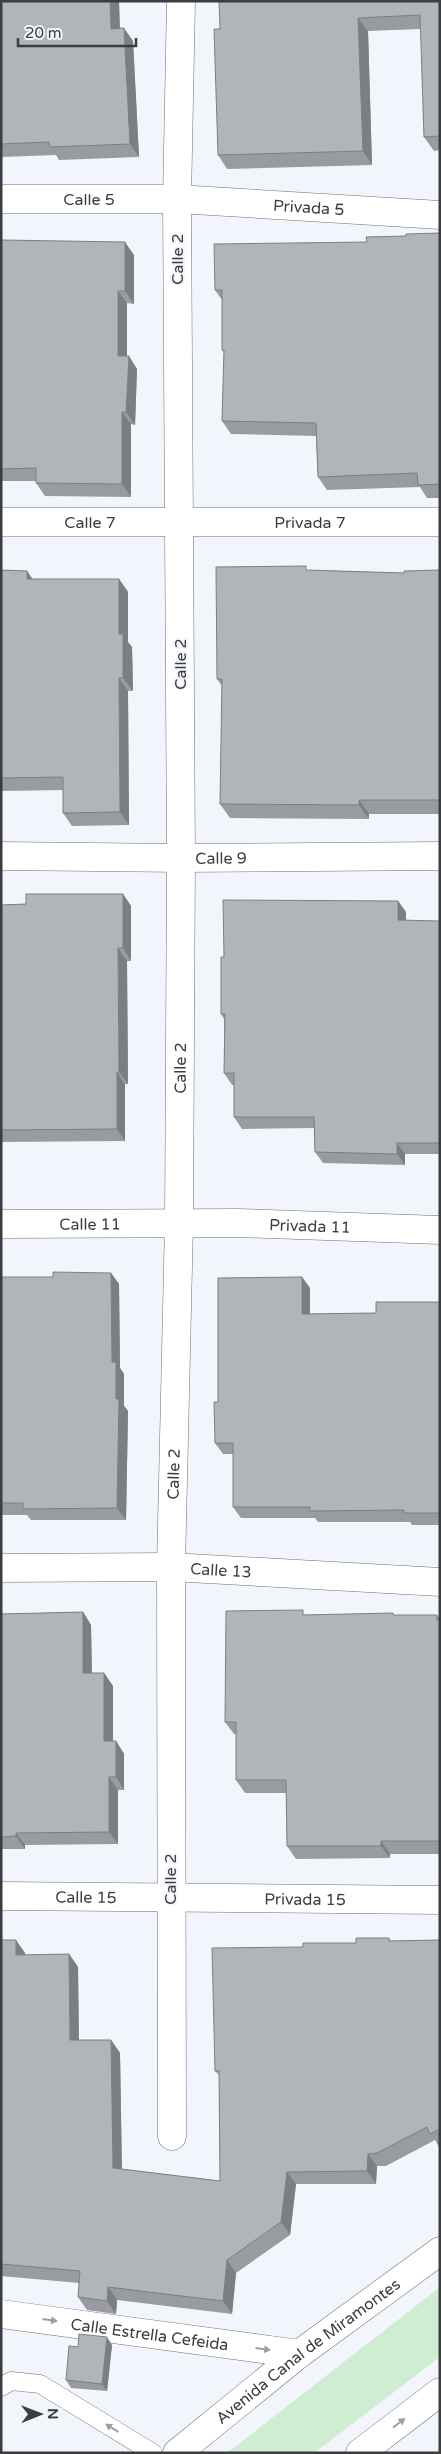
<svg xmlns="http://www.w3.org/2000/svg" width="441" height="2454" font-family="'Varela Round',sans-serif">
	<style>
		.green { fill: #ceedd1 }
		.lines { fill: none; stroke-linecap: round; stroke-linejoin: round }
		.service-casing { stroke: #6b6f73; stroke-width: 19 }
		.minor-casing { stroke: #6b6f73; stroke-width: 29 }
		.primary-casing { stroke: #6b6f73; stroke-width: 29 }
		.service { stroke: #fff; stroke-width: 18 }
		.minor { stroke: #fff; stroke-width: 28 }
		.primary { stroke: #fff; stroke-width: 28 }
		.wall { fill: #989ca0 }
		.shaded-wall { fill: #7c7f82 }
		.building { fill: #b1b5ba; stroke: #7c7f82 }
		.oneway { fill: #9d9e9f }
		.labels { text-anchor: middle; stroke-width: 4; stroke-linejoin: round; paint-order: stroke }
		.street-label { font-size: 16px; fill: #3b3d3f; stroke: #f2f6fc }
	</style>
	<rect width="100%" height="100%" fill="#f2f6fc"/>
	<path class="green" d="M440,2287V2357L314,2453H227Z"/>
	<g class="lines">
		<g class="service-casing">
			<path id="service" d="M1,2387L11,2381L40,2384L153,2453"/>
		</g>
		<g class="minor-casing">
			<g id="minor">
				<path id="s1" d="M1,199H177L440,215"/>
				<path id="s2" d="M1,522H440"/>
				<path id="s3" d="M1,856L181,858L440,856"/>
				<path id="s4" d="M1,1224L238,1223L440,1230"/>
				<path id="s5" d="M1,1568L171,1567L440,1582"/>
				<path id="s6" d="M1,1896L440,1900"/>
				<path id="s7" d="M172,2136L171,1567L179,1224L181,858L177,199L181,1"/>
				<path id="s8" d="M1,2314L299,2354"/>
			</g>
		</g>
		<g class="primary-casing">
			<g id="primary">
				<path id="s9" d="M177,2453L299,2354L440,2251"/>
				<path d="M360,2453L440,2392"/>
			</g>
		</g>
		<use href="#service" class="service"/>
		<use href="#minor" class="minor"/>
		<use href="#primary" class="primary"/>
	</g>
	<g class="wall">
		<path d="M1,1H119L120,28L133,41L139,157L59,160L56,155L1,157Z"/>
		<path d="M440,1V150L434,151L424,137L421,29L368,31L372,165L227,169L218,155L220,29Z"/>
		<path d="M440,233V498H427L420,487L327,490L318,477L316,436L231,434L222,421L224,353L222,350V300L215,290L367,242L406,236Z"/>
		<path d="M1,240L134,255V304L127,303V356L137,369L135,425L131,424V497L45,496L36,483V481H1Z"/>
		<path d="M1,570L27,571L32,579H119L128,592V642L132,647L133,691H128L129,825L72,826L63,813V790L1,791Z"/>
		<path d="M308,570L404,573L440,570V814H369V819L230,818L220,804L222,686L217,679Z"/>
		<path d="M123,894L131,906V961H127L128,1084H125V1141L1,1142V905L26,904Z"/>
		<path d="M398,901L406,912V921H440V1154H405V1165L323,1163L315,1152L314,1128L242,1129L234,1117V1085H232L224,1073V1019L221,1014L224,957Z"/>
		<path d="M111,1273L119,1284L120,1368L124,1374V1406L128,1411L126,1520H31L27,1515H1V1277H53Z"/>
		<path d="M302,1277L310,1288V1314L376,1313L440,1302V1525H412L410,1522H318L315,1518H241L233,1507V1454H223L215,1443L218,1402Z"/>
		<path d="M83,1612L91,1625L92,1673H104L113,1686V1741H116L124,1754V1790H118V1844L25,1845V1849H1V1614Z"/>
		<path d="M307,1615H437L440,1619V1854H390V1858L296,1859L287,1846L286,1793H245L236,1780V1734H234L225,1722Z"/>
		<path d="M389,1938L391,1941L440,1940V2146L439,2147L435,2140L386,2166H377L376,2184H296L290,2235L236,2273L232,2314L117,2300L116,2314L87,2310L78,2297L79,2283L1,2276V1940L25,1953V1955L69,1954L78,1967L79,2040H111L120,2053L122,2169L220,2181L219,2075L215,2071L303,1947L356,1943Z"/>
		<path d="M112,2345L107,2391L71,2388L66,2380Z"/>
	</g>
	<g class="shaded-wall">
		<path d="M110,1H119L120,42L111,29Z"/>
		<path d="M358,18L368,31L372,165L363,151Z"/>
		<path d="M124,28L133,41L139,157L130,144Z"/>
		<path d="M125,242L134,255V304L125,291Z"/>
		<path d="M118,291L127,303V368L118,356Z"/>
		<path d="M129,356L137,369L135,425L126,412Z"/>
		<path d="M122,412L131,424V497L122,484Z"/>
		<path d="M27,571L36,584L27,579Z"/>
		<path d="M119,579L128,592V642L132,647L133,691L123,678L119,634Z"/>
		<path d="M119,678L128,691L129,825L120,812Z"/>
		<path d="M359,800L369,814V819L359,805Z"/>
		<path d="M123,894L131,906V961L123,948Z"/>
		<path d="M398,901L406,912V932L398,920Z"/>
		<path d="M118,948L127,961L128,1084L119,1072Z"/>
		<path d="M117,1072L125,1084V1141L117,1129Z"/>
		<path d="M397,1143L405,1154V1165L397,1154Z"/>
		<path d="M111,1273L119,1284L120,1368L124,1374V1406L128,1411L126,1520L117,1508L116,1399L112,1362Z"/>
		<path d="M302,1277L310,1288V1326L302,1314Z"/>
		<path d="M83,1612L91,1625L92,1686L83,1673Z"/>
		<path d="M104,1673L113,1686V1754L104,1741Z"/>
		<path d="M116,1741L124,1754V1790L116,1777Z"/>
		<path d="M109,1777L118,1790V1844L109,1832Z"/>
		<path d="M16,1833L25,1845V1849L16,1836Z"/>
		<path d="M381,1841L390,1854V1858L381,1846Z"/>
		<path d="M16,1940L25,1953V1968L16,1955Z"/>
		<path d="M69,1954L78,1967L79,2053L70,2040Z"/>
		<path d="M111,2040L120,2053L122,2181L113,2168Z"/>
		<path d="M368,2154L377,2166L376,2184L367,2171Z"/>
		<path d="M287,2172L296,2184L290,2235L281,2222Z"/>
		<path d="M227,2260L236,2273L232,2314L223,2301Z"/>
		<path d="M108,2287L117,2300L116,2314L107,2301Z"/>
		<path d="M107,2337L112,2345L107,2391L102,2384Z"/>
	</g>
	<g class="building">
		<path d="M1,1H110L111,29L124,28L130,144L50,147L49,142L1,144Z"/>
		<path d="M219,1H440V136L424,137L420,15L358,18L363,151L218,155L214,29H220Z"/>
		<path d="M440,233V484L418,485L417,473L318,477L316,423L222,421L224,350H222V290H215L214,244L367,242L366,237L406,236V234Z"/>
		<path d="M1,240L125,242V291H118V356H129L126,412H122V484L36,483V468L1,469Z"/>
		<path d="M306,566V570L404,573V571L440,570V800H359V805L220,804L222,679H217L216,567Z"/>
		<path d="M1,570L27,571V579H119V634H123V678H119L120,812L63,813V777L1,778Z"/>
		<path d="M26,894H123V948H118L119,1072H117V1129L1,1130V905L26,904Z"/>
		<path d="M223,900L398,901V920L440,921V1143H397V1154L315,1152L314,1117H234V1073H224L225,1014H221V957H224Z"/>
		<path d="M53,1272L111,1273L112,1362H116V1399H119L117,1508L23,1509V1503H1V1277H53Z"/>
		<path d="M302,1277V1314L376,1313V1302H440V1513H404V1510L310,1511V1507H233V1443H215L214,1402H218V1278Z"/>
		<path d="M303,1610V1615L393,1613V1615H437V1620H440V1841H381V1846H287L286,1780H236V1722H225L226,1611Z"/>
		<path d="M83,1612V1673H104V1741H116V1777H109V1832L16,1833V1836L1,1837V1614Z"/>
		<path d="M356,1938H389V1941L440,1940V2129L430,2134L427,2127L377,2153L368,2154L367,2171L287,2172L281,2222L227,2260L223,2301L108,2287L107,2301L78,2297L80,2271L1,2264V1940H16V1955L69,1954L70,2040H111L113,2168L220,2181L219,2071H215L212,1948L303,1947V1943H356Z"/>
		<path d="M79,2334L107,2337L102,2384L66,2380L69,2346L78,2347Z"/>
	</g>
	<defs><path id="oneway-solid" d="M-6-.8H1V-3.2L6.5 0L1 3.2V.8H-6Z" transform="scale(1.25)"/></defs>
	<g class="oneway">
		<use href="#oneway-solid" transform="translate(50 2320) rotate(8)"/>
		<use href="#oneway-solid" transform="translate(263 2349) rotate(8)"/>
		<use href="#oneway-solid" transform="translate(399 2423) rotate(-37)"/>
		<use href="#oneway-solid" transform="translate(112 2428) rotate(-149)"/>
	</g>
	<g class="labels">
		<g class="street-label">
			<text dy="6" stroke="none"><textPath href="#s1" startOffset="88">Calle 5</textPath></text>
			<text dy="6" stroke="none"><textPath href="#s1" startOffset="308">Privada 5</textPath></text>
			<text transform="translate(177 259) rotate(-90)" y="6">Calle 2</text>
			<text dy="6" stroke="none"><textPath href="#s2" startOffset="89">Calle 7</textPath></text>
			<text dy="6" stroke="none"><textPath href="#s2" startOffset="309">Privada 7</textPath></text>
			<text transform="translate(180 664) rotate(-90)" y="6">Calle 2</text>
			<text dy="6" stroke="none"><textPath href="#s3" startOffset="220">Calle 9</textPath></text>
			<text dy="6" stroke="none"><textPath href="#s7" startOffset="1068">Calle 2</textPath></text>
			<text dy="6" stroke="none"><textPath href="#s4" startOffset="89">Calle 11</textPath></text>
			<text dy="6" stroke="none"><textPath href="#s4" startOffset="309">Privada 11</textPath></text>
			<text dy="6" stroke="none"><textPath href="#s7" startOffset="662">Calle 2</textPath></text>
			<text dy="6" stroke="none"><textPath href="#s5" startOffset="220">Calle 13</textPath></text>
			<text transform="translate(170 1879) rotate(-90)" y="6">Calle 2</text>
			<text dy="6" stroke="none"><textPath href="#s6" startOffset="85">Calle 15</textPath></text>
			<text dy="6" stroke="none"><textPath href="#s6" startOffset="304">Privada 15</textPath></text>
			<text dy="6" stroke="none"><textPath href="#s8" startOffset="150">Calle Estrella Cefeida</textPath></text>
			<text dy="6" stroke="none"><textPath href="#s9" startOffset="166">Avenida Canal de Miramontes</textPath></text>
		</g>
	</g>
	<rect width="441" height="2454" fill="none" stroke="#3b3d3f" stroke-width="5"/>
	<g transform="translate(40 2414) rotate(89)" stroke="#f2f6fc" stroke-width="4" paint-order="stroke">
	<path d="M0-4L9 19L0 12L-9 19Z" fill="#3b3d3f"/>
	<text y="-8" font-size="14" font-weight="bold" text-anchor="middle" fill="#3b3d3f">N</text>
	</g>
	<path d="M18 38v8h118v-8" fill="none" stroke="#3b3d3f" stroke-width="2.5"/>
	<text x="25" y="38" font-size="15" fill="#3b3d3f" stroke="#f2f6fc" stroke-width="4" paint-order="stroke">20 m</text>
</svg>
